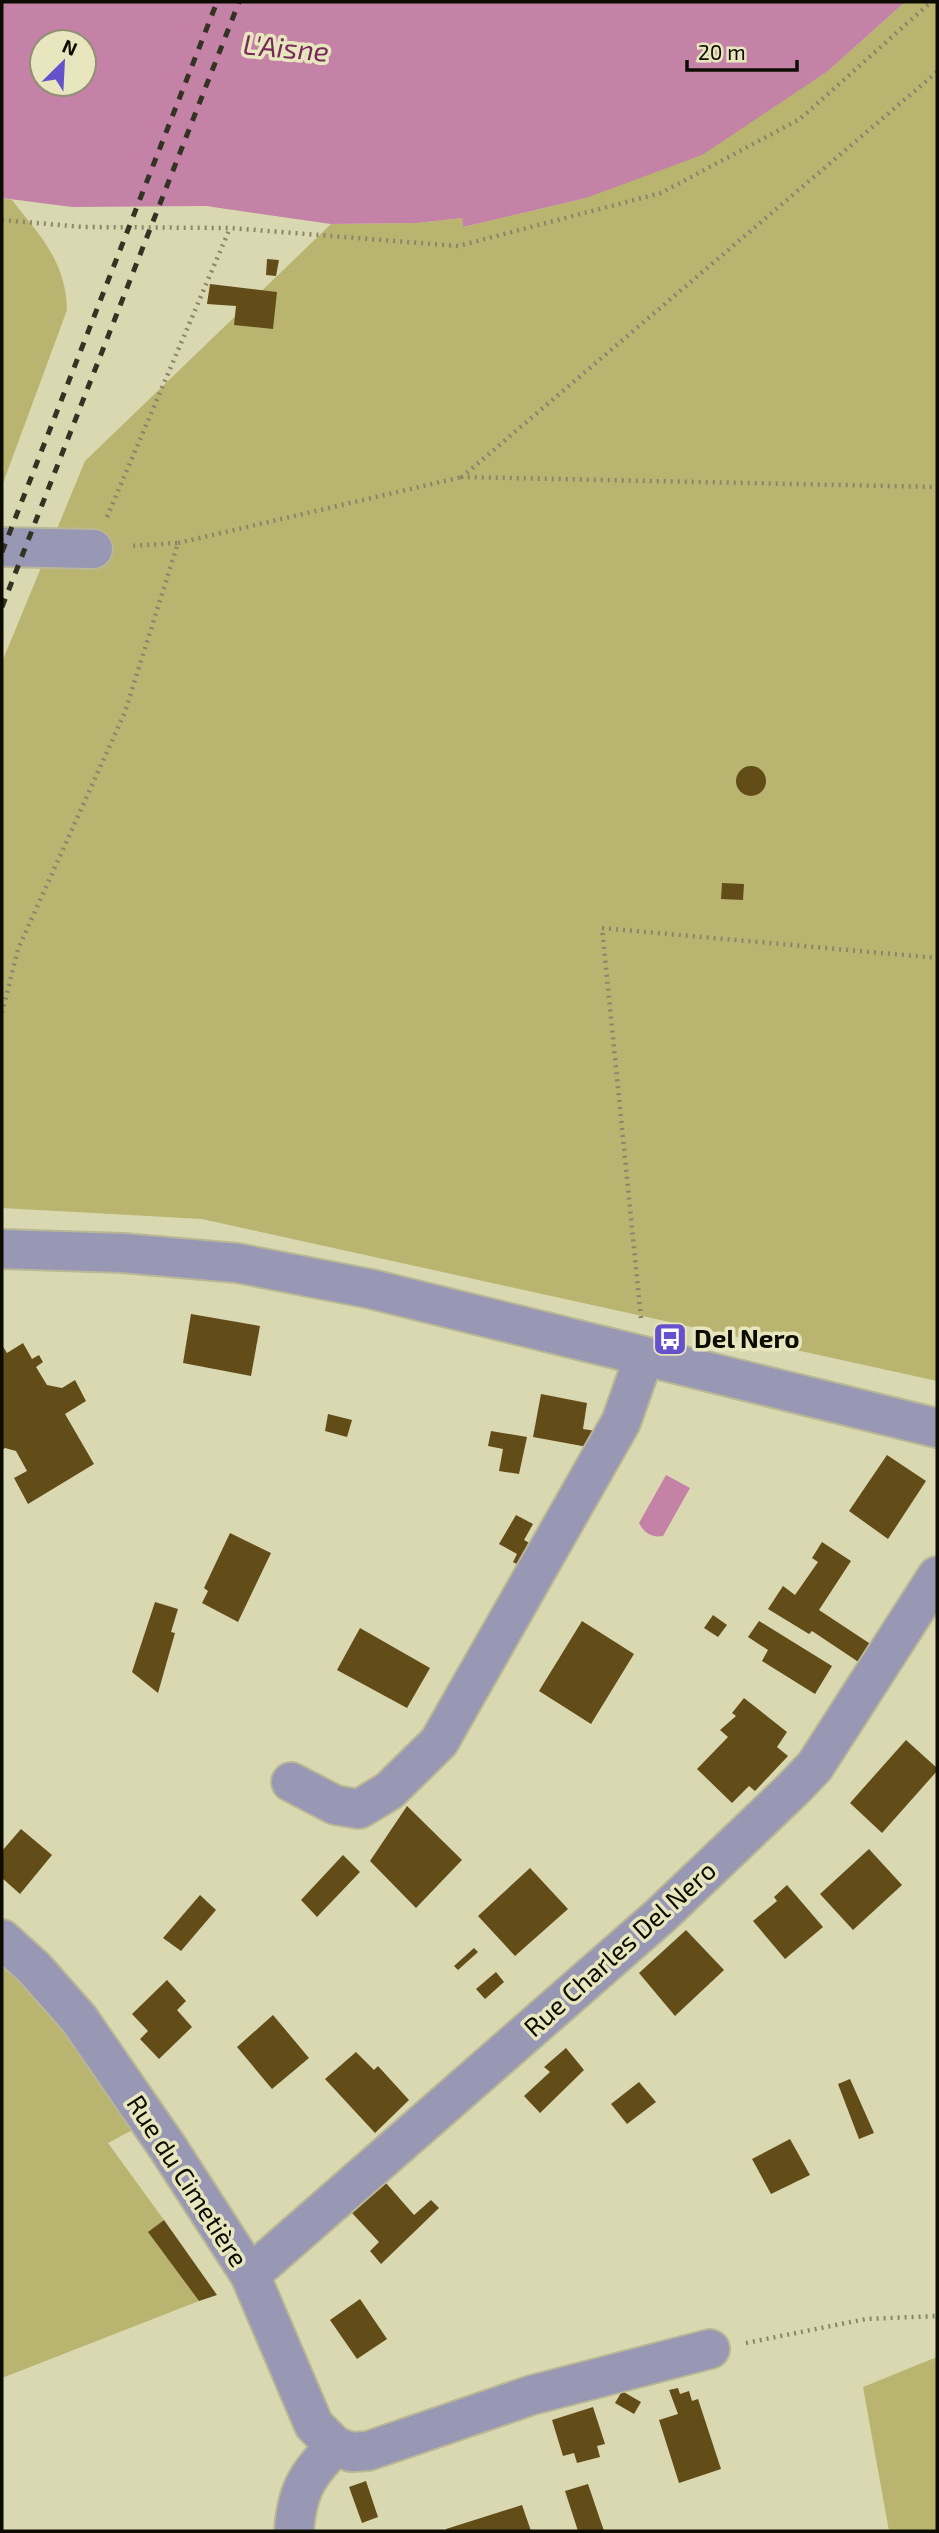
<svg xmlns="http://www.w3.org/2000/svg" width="939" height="2533" font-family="'Exo 2',sans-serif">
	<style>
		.green { fill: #b9b571 }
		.water { fill: #c482a6; fill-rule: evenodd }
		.building { fill: #624d19 }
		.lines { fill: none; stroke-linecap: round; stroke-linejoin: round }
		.minor-casing { stroke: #b9b795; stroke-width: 42 }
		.path { stroke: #88866b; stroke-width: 4.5; stroke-dasharray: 2 5; stroke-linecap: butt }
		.minor { stroke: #9897b4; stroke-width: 38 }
		.rail { stroke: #343323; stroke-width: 5; stroke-dasharray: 9 9; stroke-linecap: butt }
		.labels { text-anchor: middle; stroke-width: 7; stroke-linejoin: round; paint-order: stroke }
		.poi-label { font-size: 26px; font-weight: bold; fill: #0d0c02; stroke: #e7e6be; text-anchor: start }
		.street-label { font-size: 26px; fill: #0d0c02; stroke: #e7e6be }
		.water-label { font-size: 28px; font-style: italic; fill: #782a5a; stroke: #e7e6be }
	</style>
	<rect width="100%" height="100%" fill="#dad8b1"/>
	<g class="green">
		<path d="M905,2H937V1381L202,1219L2,1208V662L85,461L331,224L417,223L462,218L463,227L586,198L828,71Z"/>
		<path d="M2,198L12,200C40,236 66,261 67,310L2,486Z"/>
		<path d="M2,1947L138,2127L108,2143L164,2220L149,2232L199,2301L2,2378Z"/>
		<path d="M937,2357V2531H889L863,2387Z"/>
	</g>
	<g class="water">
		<path d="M2,2H905L828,71L702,155L586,198L463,227L462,218L417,223L331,224L206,206L72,207L2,198ZM42,42H84V84H42Z"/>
		<path d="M666,1475L690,1488L663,1536C652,1538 644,1533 639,1523Z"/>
	</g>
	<g class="building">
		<path d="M267,259L279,260L276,276L266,275Z"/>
		<path d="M210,284L277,292L273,329L234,325L236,306L207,304Z"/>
		<circle cx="751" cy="781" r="15"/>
		<path d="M722,883L744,884L743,900L721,899Z"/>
		<path d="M191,1314L260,1326L251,1376L183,1363Z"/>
		<path d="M23,1343L32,1359L39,1355L43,1362L36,1367L47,1385L62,1388L75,1380L86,1401L65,1414L94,1464L28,1504L14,1478L27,1471L16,1451L5,1448L2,1450V1345L7,1353Z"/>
		<path d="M541,1394L587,1403L583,1429L596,1431L593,1448L533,1437Z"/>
		<path d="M328,1414L352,1420L347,1437L325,1431Z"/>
		<path d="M491,1431L527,1437L519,1474L499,1471L503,1449L488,1446Z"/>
		<path d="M887,1455L926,1481L888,1539L849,1511Z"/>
		<path d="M516,1515L533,1524L524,1540L541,1549L529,1571L513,1562L517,1554L499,1544Z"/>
		<path d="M230,1533L271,1553L238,1622L202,1603L208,1591L204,1588Z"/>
		<path d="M822,1542L851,1561L819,1610L872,1645L860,1663L812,1631L809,1634L768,1609L783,1586L795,1595L818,1562L812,1558Z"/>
		<path d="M155,1602L178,1609L171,1632L175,1633L158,1693L132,1672Z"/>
		<path d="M713,1615L727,1625L718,1637L704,1628Z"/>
		<path d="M582,1621L634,1654L591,1724L539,1691Z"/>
		<path d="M759,1621L832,1666L815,1694L762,1661L768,1650L748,1637Z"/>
		<path d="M360,1628L430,1668L407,1708L337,1670Z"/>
		<path d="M744,1698L787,1732L777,1747L788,1756L755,1791L749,1786L732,1803L697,1769L728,1737L720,1730L736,1716L732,1713Z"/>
		<path d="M906,1740L937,1768V1771L882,1833L850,1803Z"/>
		<path d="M407,1806L462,1860L416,1908L370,1861Z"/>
		<path d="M21,1829L52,1855L20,1894L2,1878V1851Z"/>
		<path d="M869,1849L902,1885L853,1930L820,1894Z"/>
		<path d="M343,1855L360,1872L317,1917L301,1900Z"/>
		<path d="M530,1868L568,1909L515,1956L478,1916Z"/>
		<path d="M787,1885L823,1927L785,1959L753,1921L777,1901L774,1897Z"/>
		<path d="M200,1895L216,1910L181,1951L163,1938Z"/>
		<path d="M686,1930L724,1970L675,2016L639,1973Z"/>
		<path d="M474,1948L478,1952L458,1970L454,1966Z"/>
		<path d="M496,1972L504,1982L485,1999L476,1989Z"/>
		<path d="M167,1980L186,2001L177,2010L192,2027L159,2059L140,2039L148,2031L132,2014Z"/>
		<path d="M273,2015L309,2058L272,2089L237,2047Z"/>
		<path d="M566,2048L584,2070L540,2113L524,2096L550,2072L544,2067Z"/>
		<path d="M356,2052L374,2070L378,2066L409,2100L375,2133L325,2079Z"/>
		<path d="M850,2079L874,2133L859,2139L838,2084Z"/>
		<path d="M639,2082L656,2102L627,2124L611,2104Z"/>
		<path d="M790,2139L810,2175L771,2194L752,2159Z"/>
		<path d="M386,2183L414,2215L431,2200L439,2208L381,2264L370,2251L379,2242L352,2213Z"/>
		<path d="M164,2220L217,2295L199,2301L148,2232Z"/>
		<path d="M360,2299L387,2339L357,2359L330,2320Z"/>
		<path d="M678,2388L680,2394L689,2391L692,2401L698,2399L721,2469L679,2483L659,2420L678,2414L669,2390Z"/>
		<path d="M622,2391L641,2402L634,2414L615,2403Z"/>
		<path d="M593,2407L605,2444L597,2446L600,2457L577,2463L574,2453L563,2456L552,2420Z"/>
		<path d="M366,2481L378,2517L362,2523L349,2487Z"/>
		<path d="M588,2484L604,2531H578L565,2491Z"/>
		<path d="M522,2505L531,2531H447L446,2529Z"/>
	</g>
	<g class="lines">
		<g class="minor-casing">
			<g id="minor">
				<path d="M2,547L93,549"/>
				<path d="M2,1249L123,1253L237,1263L371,1289L937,1428"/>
				<path d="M291,1782L335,1805L359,1809L389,1791L439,1742L621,1422L644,1357"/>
				<path d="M2,1939L34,1968L79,2019L168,2148L250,2275L314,2425L335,2446L351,2452L368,2451L532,2395L710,2349"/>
				<path d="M250,2275L660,1916L793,1789L815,1766L937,1576"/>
				<path d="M294,2531C297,2490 307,2475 335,2446"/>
			</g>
		</g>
		<g class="path">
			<path d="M937,72L462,477L937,487"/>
			<path d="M2,220L83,227L230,228L458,246L661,193L800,119L931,2"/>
			<path d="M107,517L230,228"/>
			<path d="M178,543L462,477"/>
			<path d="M2,1013L18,949L125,712L178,543L130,546"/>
			<path d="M641,1318L602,928L937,958"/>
			<path d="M746,2343L866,2319L937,2316"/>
		</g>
		<use href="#minor" class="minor"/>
		<g class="rail">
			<path d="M2,552L217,2"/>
			<path d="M2,607L239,2"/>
		</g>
	</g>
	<defs>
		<g id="bus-square" transform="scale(1.75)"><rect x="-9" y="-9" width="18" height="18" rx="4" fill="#6551ca" stroke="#e7e6be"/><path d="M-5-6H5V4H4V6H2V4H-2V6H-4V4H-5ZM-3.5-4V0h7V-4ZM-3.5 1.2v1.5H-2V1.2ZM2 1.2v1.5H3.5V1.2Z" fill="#fff"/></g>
	</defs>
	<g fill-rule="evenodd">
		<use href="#bus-square" x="670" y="1339"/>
	</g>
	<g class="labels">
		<g class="poi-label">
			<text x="694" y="1348">Del Nero</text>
		</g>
		<g class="street-label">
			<text transform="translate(620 1949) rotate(-42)" y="9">Rue Charles Del Nero</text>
			<text transform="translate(187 2181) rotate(57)" y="9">Rue du Cimetière</text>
		</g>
		<g class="water-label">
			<text transform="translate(286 48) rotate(5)" y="10">L'Aisne</text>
		</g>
	</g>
	<rect width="939" height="2533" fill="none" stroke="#0d0c02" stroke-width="7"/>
	<g transform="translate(63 63) rotate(24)"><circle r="33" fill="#e7e6be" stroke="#908f73" stroke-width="2"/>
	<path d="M0-5L12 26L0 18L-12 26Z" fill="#6551ca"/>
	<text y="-10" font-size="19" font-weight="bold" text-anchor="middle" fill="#0d0c02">N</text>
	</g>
	<path d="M687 60v10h110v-10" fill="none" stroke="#0d0c02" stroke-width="3.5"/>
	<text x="698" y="60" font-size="21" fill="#0d0c02" stroke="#e7e6be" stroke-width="5" paint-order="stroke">20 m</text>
</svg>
